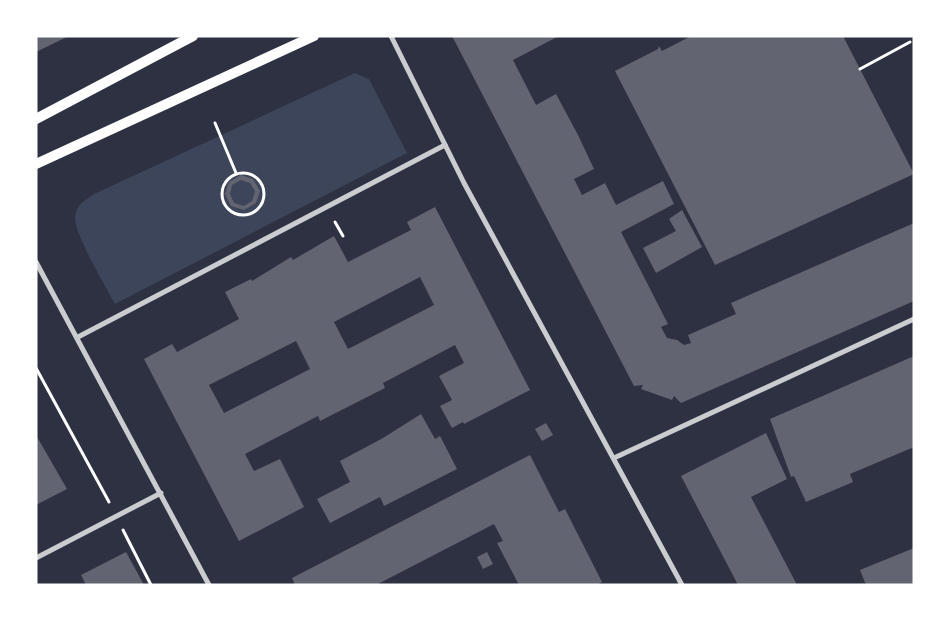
<svg xmlns="http://www.w3.org/2000/svg" width="950" height="621" font-family="'Exo 2',sans-serif">
	<style>
		.green { fill: #3c4559 }
		.building { fill: #626471; fill-rule: evenodd }
		.lines { fill: none; stroke-linecap: round; stroke-linejoin: round }
		.path { stroke: #fff; stroke-width: 3 }
		.minor { stroke: #caccd0; stroke-width: 5 }
		.secondary { stroke: #fff; stroke-width: 10 }
	</style>
	<rect width="100%" height="100%" fill="#2d3142"/>
	<path class="green" d="M355,73L369,79L407,153L115,304C106,287 74,234 75,217C76,205 85,200 94,194Z"/>
	<g class="building">
		<path d="M36,36H69L36,52Z"/>
		<path d="M452,36H559L513,60L536,105L556,94L578,135L594,169L574,179L582,195L605,183L616,205L663,181L674,204L621,232L668,324L661,327L667,338L677,340L684,345L691,343L688,335L736,314L731,303L914,223V301L681,403L674,396L672,400L641,389L643,385L634,386Z"/>
		<path d="M691,36H843L914,174L715,265L615,71L658,49L659,46L662,51Z"/>
		<path d="M241,175L253,179L260,191L256,203L244,210L231,206L225,194L229,182ZM241,180L250,183L255,191L252,201L244,206L234,203L230,194L232,185Z"/>
		<path d="M435,207L530,390L464,424L463,422L452,428L440,406L452,400L439,376L464,363L455,345L383,383L385,388L320,421L318,416L245,454L254,471L280,459L304,507L239,541L144,359L172,344L177,352L239,319L225,292L251,279L252,281L291,257L293,260L334,236L348,262L411,230L407,222ZM420,277L434,305L348,349L334,322ZM296,341L310,369L224,413L209,385Z"/>
		<path d="M682,210L702,247L656,273L643,248L676,231L669,219Z"/>
		<path d="M914,356V447L850,474L853,482L806,502L794,476L791,477L770,419Z"/>
		<path d="M421,414L435,439L440,436L457,469L384,506L380,497L330,523L317,499L350,482L340,461L383,438Z"/>
		<path d="M546,423L553,435L542,441L535,429Z"/>
		<path d="M766,433L787,479L751,497L797,585H738L681,476Z"/>
		<path d="M36,435L67,489L36,505Z"/>
		<path d="M530,455L559,512L565,509L602,582L597,585H519L497,543L503,541L494,524L376,585H295L292,578Z"/>
		<path d="M914,548V585H866L860,570Z"/>
		<path d="M126,552L144,585H86L81,575Z"/>
		<path d="M487,552L493,564L483,569L477,557Z"/>
	</g>
	<g class="lines">
		<g class="path">
			<path d="M860,69L910,42"/>
			<path d="M215,123L236,173"/>
			<circle cx="243" cy="194" r="21"/>
			<path d="M335,222L343,236"/>
			<path d="M36,368L109,502"/>
			<path d="M123,530L151,585"/>
		</g>
		<g class="minor">
			<path d="M391,36L464,183L682,585"/>
			<path d="M36,262L209,585"/>
			<path d="M78,337L445,145"/>
			<path d="M614,458L914,319"/>
			<path d="M36,558L161,493"/>
		</g>
		<g class="secondary">
			<path d="M36,119L193,36"/>
			<path d="M36,164L314,36"/>
		</g>
	</g>
	<rect width="950" height="621" fill="none" stroke="#ffffff" stroke-width="75"/>
</svg>
